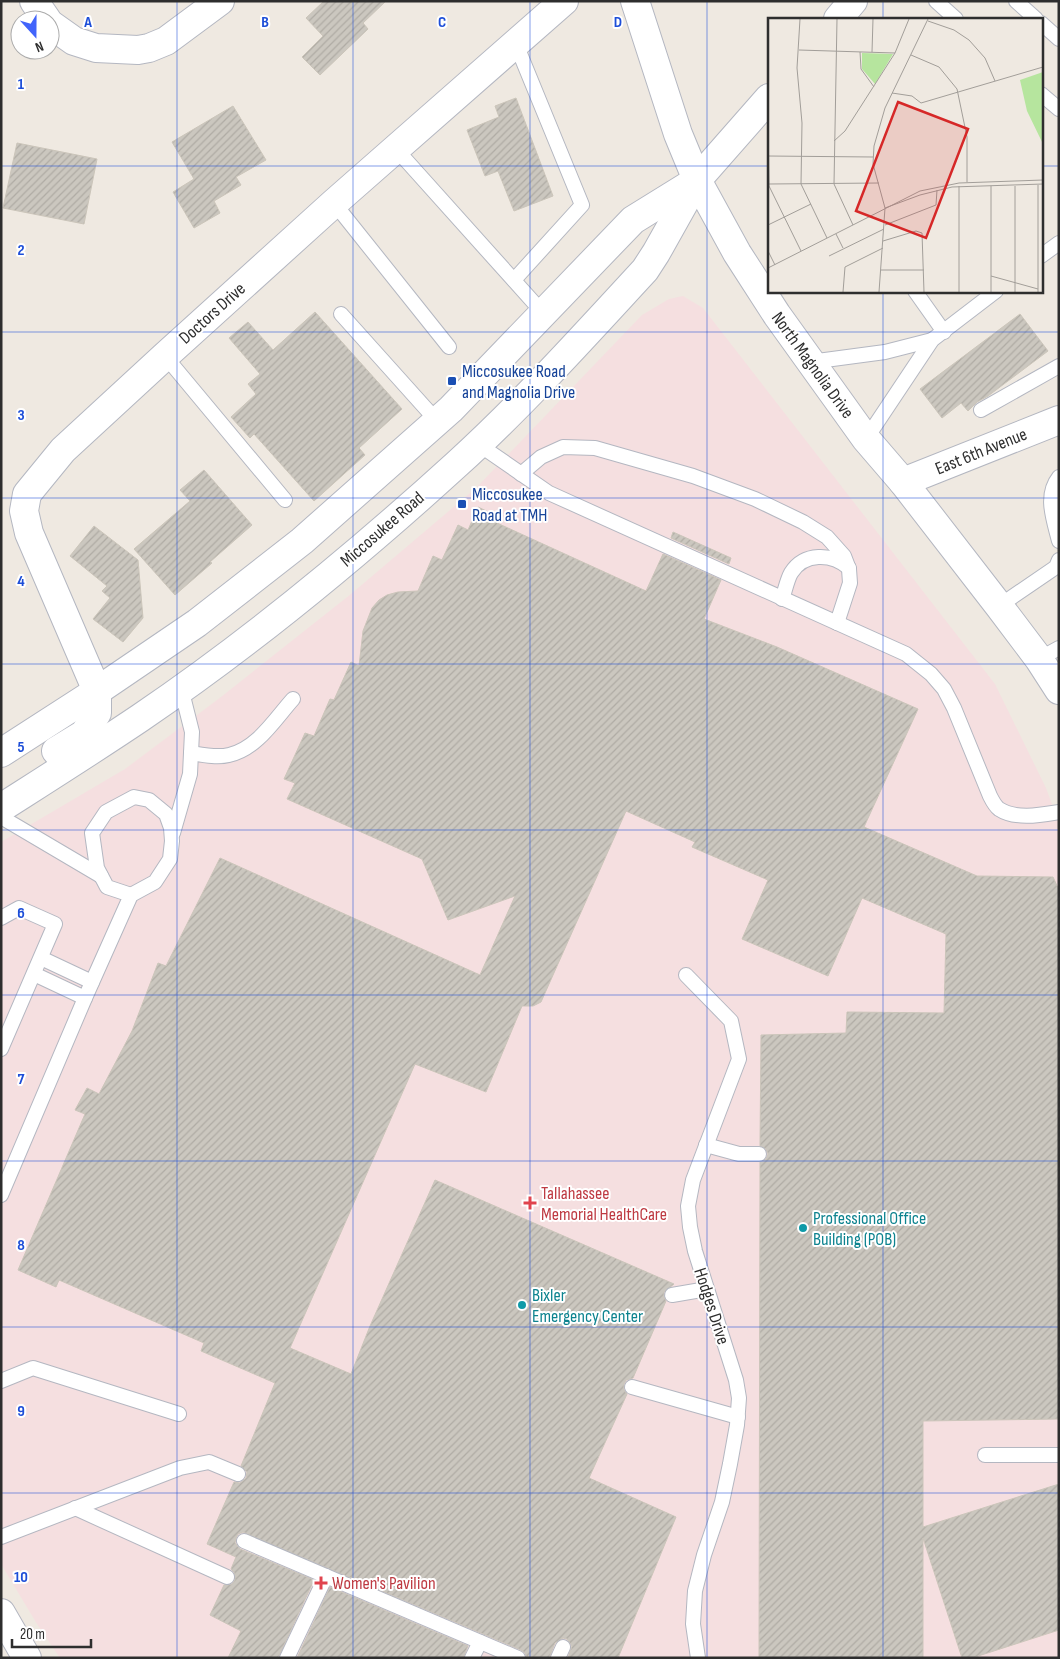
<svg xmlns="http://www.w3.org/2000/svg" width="1060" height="1659" font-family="'Sofia Sans Condensed',sans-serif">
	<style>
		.medical { fill: #f5dfe0 }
		.building { fill: url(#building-hatch); stroke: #cbc5ba }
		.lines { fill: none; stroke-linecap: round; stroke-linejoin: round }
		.lane-casing { stroke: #b4b7c1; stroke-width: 16 }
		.street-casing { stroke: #b4b7c1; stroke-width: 30 }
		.secondary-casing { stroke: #b4b7c1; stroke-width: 30 }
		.lane { stroke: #fff; stroke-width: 14 }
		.street { stroke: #fff; stroke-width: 28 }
		.secondary { stroke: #fff; stroke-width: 28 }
		.grid { fill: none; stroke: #1d4ed8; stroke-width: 1; stroke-opacity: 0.55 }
		.transit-dot { fill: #1a4fb4; stroke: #fff; stroke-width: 2 }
		.health-dot { fill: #e0444e; stroke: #fff; stroke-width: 2 }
		.culture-dot { fill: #0f9aa8; stroke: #fff; stroke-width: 2 }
		.labels { text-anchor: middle; stroke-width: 4; stroke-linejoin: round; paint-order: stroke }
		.street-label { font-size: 18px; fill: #2e2e2e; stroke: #fff }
		.transit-label { font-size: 18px; fill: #164399; stroke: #fff; text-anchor: start }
		.health-label { font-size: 18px; fill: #be3a42; stroke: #fff; text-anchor: start }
		.culture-label { font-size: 18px; fill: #0d838f; stroke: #fff; text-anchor: start }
		.inset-road { fill: none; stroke: #a29e99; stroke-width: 1 }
		.view { fill: #d62828; fill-opacity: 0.15; stroke: #d62828; stroke-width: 2.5 }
		.inset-edge { fill: none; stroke: #2e2e2e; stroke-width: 2.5 }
		.grid-label { font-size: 16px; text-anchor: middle; font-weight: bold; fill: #1d4ed8; stroke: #fff; stroke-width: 4; stroke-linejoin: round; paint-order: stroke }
	</style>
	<defs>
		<pattern id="building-hatch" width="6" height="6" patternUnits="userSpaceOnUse" patternTransform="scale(1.25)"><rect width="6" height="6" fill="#cbc7bf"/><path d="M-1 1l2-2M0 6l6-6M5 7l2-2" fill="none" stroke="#afaba4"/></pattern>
	</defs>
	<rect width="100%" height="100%" fill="#efe9e1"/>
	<path class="medical" d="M683,296L703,308L995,684L1046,788L1059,823V1658H60L37,1624L1,1564V842L125,769L221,697L351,594L476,488L642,315L669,299Z"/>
	<g class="building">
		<path d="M324,1H386L363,23L368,29L320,75L302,57L323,36L306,18Z"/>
		<path d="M516,98L553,196L514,211L498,171L485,176L467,130L499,117L495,106Z"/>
		<path d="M233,106L266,160L236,177L241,185L214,201L220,213L194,228L173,192L194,179L172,142Z"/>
		<path d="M17,143L97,159L84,224L3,208Z"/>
		<path d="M315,312L402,409L359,448L365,455L314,501L254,434L250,438L231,417L256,394L248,384L260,374L229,338L248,322L273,350Z"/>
		<path d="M1020,314L1048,351L988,396L977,402L968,411L961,403L942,418L920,389Z"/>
		<path d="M204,470L252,525L210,562L212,563L175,595L134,549L190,501L180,490Z"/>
		<path d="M478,507L499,517L497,523L646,591L663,554L721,580L704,619L777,647L918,709L864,827L977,876L1053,877L1059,890V1419L923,1421V1527L1059,1484V1630L972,1658H962L923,1538V1658H759L760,1162L766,1159L768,1154L766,1149L760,1146L761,1035L846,1033L847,1012L944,1013L946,934L862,898L828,976L742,939L768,880L692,847L695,842L626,811L541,1002L533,1006H522L486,1092L415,1064L290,1348L351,1374L370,1326L435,1180L674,1284L664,1292V1297L666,1301L633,1378L626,1380L624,1384V1390L627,1394L589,1478L676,1517L618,1658H568L572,1646L567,1639L563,1638L555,1643L549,1658H527L525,1653L521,1650L243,1532L238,1534L236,1538L235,1543L240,1549L314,1580L278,1658H228L241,1631L210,1615L224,1585L232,1584L235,1580L234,1572L231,1569L236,1557L207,1544L234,1482L240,1483L246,1478L247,1472L241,1466L275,1383L201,1351L204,1343L59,1280L56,1287L18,1270L85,1114L75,1110L87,1088L99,1094L132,1031L158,963L166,966L220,858L480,975L515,896L448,920L422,859L287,799L295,783L284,779L305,733L314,736L330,699L334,700L351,662L359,666L363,631L372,608L379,600L387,595L398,592L418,591L433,556L442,560L458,525L468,530Z"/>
		<path d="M94,526L138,560L143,618L123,642L93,619L110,598L102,591L107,586L70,556Z"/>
		<path d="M673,532L731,558L729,564L671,538Z"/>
		<path d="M330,1587L468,1646L463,1658H297Z"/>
	</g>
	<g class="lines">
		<g class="lane-casing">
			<g id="lane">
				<path d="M936,1L956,19"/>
				<path d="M1016,1L1036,19"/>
				<path d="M1041,23L1059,39"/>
				<path d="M1041,94L1059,109"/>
				<path d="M396,149L544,314"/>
				<path d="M334,203L449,347"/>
				<path d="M1041,256L1059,243"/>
				<path d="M514,280L582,205L516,44"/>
				<path d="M915,291L944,332"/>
				<path d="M341,314L437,421"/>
				<path d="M165,356L285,500"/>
				<path d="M810,362L885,352L932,340"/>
				<path d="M981,410L1059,366"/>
				<path d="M866,439L932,340L996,291"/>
				<path d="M478,444L549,493L906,654L931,674L944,689L954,708L990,796C992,800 995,806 999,809C1016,820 1041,815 1059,812"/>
				<path d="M521,474L541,457L563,447L595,448L693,476L755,499L803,522L827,537L844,556L849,569L850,583L837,623"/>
				<path d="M1059,477C1044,496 1054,520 1059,541"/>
				<path d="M782,599C785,591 787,580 791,573C804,552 832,553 849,568"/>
				<path d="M999,606L1056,567L1059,560"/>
				<path d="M1039,659L1059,648"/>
				<path d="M191,753C203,755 217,758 229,755C257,749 275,719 293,699"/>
				<path d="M1,817L101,876"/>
				<path d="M173,833L190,774L192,732L181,688"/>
				<path d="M1,918L19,908L55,924L1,1049"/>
				<path d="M41,958L92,982"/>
				<path d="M34,974L85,998"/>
				<path d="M686,975L731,1021L739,1059L693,1180L688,1206L690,1227L695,1251L736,1380L739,1398L737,1425L730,1464L722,1502L704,1555L695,1591L693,1624L698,1658"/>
				<path d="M706,1145L739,1154H759"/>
				<path d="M1,1195L85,998L131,895L155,882L170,859L172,841L171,828L166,814L149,800L134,797L106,812L92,833L97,868L107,887L131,895"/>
				<path d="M672,1295L707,1289"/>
				<path d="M1,1381L33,1368L179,1414"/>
				<path d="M632,1387L738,1417"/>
				<path d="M985,1455H1059"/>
				<path d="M75,1508L227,1577"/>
				<path d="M1,1537L180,1468L209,1462L238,1474"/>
				<path d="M244,1541L518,1658"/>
				<path d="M287,1658L326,1576"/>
				<path d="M472,1658L480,1642"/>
				<path d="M558,1658L563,1647"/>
			</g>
		</g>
		<g class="street-casing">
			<g id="street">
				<path d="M34,1L47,20"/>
				<path d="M50,24L74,41L96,48L138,50L149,48L166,41L220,1"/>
				<path d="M97,691L29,533L24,511L27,494L63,450L165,356L334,203L564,1"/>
				<path d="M1,1613L27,1658"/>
			</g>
		</g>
		<g class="secondary-casing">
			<g id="secondary">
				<path d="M635,1L678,134L697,180L737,253L777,315L866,439L903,482L999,606L1039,659L1059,690"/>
				<path d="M838,19L853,1"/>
				<path d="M903,482L1059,420"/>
				<path d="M56,751L84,734L97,713V691"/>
				<path d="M1,753L97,691L197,623L302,541L451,409L633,220L696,181"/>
				<path d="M1,808C48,778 94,749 140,718C252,642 357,555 457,464C523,404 584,336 645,270L656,253L697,180L769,98"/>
			</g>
		</g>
		<use href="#lane" class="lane"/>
		<use href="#street" class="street"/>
		<use href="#secondary" class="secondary"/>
	</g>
	<path class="grid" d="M177,1V1658M353,1V1658M530,1V1658M707,1V1658M883,1V19M1,166H769M1041,166H1059M883,291V1658M1,332H1059M1,498H1059M1,664H1059M1,830H1059M1,995H1059M1,1161H1059M1,1327H1059M1,1493H1059"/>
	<g class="transit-dot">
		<rect x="447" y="376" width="10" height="10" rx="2.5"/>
		<rect x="457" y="499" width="10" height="10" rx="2.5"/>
	</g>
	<g class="health-dot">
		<path d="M527.5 1195.5h5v5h5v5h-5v5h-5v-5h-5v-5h5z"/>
		<path d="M318.5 1575.5h5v5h5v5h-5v5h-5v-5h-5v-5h5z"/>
	</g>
	<g class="culture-dot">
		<circle cx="803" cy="1228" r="5"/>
		<circle cx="522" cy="1305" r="5"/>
	</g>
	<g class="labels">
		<g class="street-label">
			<text transform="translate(212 313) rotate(-42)" y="6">Doctors Drive</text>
			<text transform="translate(813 365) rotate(54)" y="6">North Magnolia Drive</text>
			<text transform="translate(981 451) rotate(-22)" y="6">East 6th Avenue</text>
			<text transform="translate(382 529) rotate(-41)" y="6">Miccosukee Road</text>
			<text transform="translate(712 1306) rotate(72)" y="6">Hodges Drive</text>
		</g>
		<g class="transit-label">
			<text x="462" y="377">Miccosukee Road<tspan x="462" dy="21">and Magnolia Drive</tspan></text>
			<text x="472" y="500">Miccosukee<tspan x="472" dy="21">Road at TMH</tspan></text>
		</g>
		<g class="health-label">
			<text x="541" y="1199">Tallahassee<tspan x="541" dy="21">Memorial HealthCare</tspan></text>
			<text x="332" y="1589">Women's Pavilion</text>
		</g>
		<g class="culture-label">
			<text x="813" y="1224">Professional Office<tspan x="813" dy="21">Building (POB)</tspan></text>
			<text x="532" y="1301">Bixler<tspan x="532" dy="21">Emergency Center</tspan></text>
		</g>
	</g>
	<g transform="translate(768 18)">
		<rect width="275" height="275" fill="#efe9e1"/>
		<path d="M94,35L125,36L107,66L94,51ZM275,54V126L259,93L252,62Z" fill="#b6e59e"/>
		<path class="inset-road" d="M32,1L29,50L34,105L33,166L59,220M69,1L66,166L85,207M160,3L186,12L201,22L217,40L227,63M31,32L127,35M92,34L93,51L106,69M104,34L105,1M143,37L171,49L189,71L199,119V164M124,75L144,78L153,85L275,49M0,105L1,168L33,233M66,123L77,113L127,35L141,1M0,138L105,139M1,166L111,165M270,167V274M191,168V274M117,190L152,177L184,169L275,166M0,207L43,186M117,207L168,187L169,172M68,216L75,230M115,223L148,213L154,215L156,274M0,233L7,247M61,238L116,211M0,250L152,173L191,165L275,162M113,252H156M223,258L270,271M75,274L77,249L115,230M111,274L117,190L105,146L106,128L117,90L160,1M223,274V168M247,274V168"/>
		<path class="view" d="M130,84L200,111L158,220L88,193Z"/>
		<rect width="275" height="275" class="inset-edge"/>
	</g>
	<g class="grid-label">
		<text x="88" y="27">A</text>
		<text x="265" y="27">B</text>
		<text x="442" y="27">C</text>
		<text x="618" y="27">D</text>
		<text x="21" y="89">1</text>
		<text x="21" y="255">2</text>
		<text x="21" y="420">3</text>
		<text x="21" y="586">4</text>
		<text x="21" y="752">5</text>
		<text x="21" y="918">6</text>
		<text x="21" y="1084">7</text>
		<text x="21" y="1250">8</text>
		<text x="21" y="1416">9</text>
		<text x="21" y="1582">10</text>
	</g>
	<rect width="1060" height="1659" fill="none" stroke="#2e2e2e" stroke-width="5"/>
	<g transform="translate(35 35) rotate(159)"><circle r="24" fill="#ffffff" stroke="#ababab"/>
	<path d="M0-4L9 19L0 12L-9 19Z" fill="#4264fb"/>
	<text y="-8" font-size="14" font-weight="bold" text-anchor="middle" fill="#2e2e2e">N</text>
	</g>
	<path d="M12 1639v8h79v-8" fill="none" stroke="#2e2e2e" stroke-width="2.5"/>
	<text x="20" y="1639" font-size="15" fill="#2e2e2e" stroke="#ffffff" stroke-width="4" paint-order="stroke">20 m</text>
</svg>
